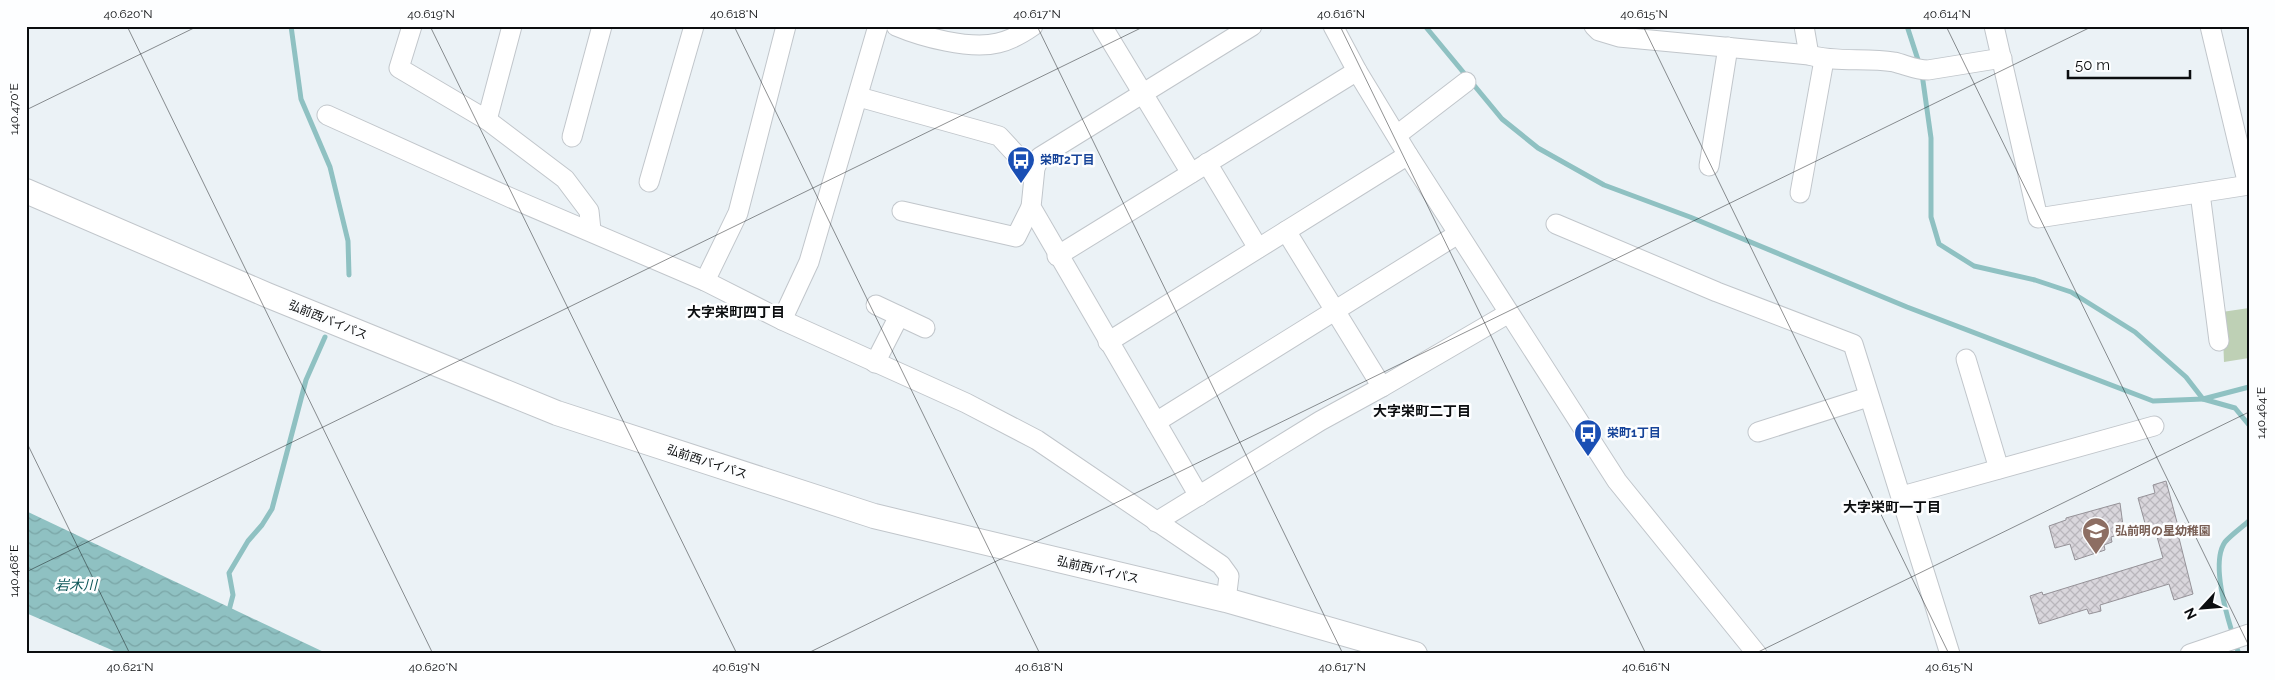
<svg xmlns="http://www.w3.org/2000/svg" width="2275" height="680" font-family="Raleway,'Noto Sans JP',sans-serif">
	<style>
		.park { fill: #bed0b5 }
		.water { fill: url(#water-waves) }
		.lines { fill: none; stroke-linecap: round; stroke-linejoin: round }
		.stream { stroke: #8fc1c2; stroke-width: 5 }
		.building { fill: url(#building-cross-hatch); stroke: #959298 }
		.minor-casing { stroke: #c1c6cb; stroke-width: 21 }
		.tertiary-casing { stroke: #c1c6cb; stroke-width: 26 }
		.minor { stroke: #fff; stroke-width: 19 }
		.tertiary { stroke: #fff; stroke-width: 24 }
		.ticks { fill: none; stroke: #0b0d0f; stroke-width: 1; stroke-opacity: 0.45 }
		.labels { text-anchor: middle; stroke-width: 5; stroke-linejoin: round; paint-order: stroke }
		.transit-label { font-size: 12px; font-weight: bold; fill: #164399; stroke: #fdfeff; text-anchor: start }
		.street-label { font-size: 12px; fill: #0b0d0f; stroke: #fdfeff }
		.education-label { font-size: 12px; font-weight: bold; fill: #785e54; stroke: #fdfeff; text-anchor: start }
		.neighbourhood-label { font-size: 14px; font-weight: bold; fill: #0b0d0f; stroke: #fdfeff }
		.water-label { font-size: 14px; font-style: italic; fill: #0d5759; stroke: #fdfeff }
		.neatline { fill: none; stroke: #0b0d0f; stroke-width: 2 }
		.ticks-label { font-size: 12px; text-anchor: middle; fill: #0b0d0f }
	</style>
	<defs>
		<pattern id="water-waves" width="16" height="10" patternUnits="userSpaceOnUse" patternTransform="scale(1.25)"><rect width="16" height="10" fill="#8fc1c2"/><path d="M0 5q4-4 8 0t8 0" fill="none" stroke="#7aa5a6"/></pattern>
		<pattern id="building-cross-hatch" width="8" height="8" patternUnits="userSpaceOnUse" patternTransform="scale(1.25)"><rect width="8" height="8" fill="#d9d6dc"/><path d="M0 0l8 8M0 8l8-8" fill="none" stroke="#b9b6bc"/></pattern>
	</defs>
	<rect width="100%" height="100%" fill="#ebf2f6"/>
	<path class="park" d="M2249,308V358L2224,362L2222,312Z"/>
	<path class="water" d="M26,511L328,654H121L26,613Z"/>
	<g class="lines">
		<g class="stream">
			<path d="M291,26L301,99L330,167L348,241L349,275"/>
			<path d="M1425,26L1502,119L1538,148L1604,185L1690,217L1907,307L2153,401L2203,399L2249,387"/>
			<path d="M1907,26L1920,66"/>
			<path d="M1922,74L1931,138V217L1939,244L1974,266L2035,280L2071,292L2135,332L2186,377L2203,399L2235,408L2249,425"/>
			<path d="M228,614L233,595L229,573L248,541L262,525L272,509L306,380L325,337"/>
			<path d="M2233,635C2226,613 2211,562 2225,542C2231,535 2241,528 2249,521"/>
			<path d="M2235,643L2239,654"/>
		</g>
	</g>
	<g class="building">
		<path d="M2166,481L2178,526L2185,523L2188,536L2179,538L2193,594L2174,600L2169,584L2100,605L2101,611L2089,614L2087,609L2039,624L2030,596L2042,592L2043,595L2163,558L2156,533L2148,534L2138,498L2155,493L2153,485Z"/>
		<path d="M2120,503L2124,533L2111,537L2112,542L2104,545L2105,550L2075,560L2070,544L2055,548L2049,526L2066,520V518Z"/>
	</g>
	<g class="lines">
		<g class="minor-casing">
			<g id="minor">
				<path d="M412,26L399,68L487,120L565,179L589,211L591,230"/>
				<path d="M896,26C922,37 970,50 998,43C1011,40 1023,33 1033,26"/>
				<path d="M1102,26L1191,173"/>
				<path d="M1333,26L1357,71L1408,155L1617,481L1757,654"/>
				<path d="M1594,26L1599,31L1619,37L1809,55C1837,63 1866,57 1894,62C1906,65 1916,70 1928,70L2002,58"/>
				<path d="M1804,26L1809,55"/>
				<path d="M1994,26L2038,218L2249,185"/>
				<path d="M2210,26L2248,185"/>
				<path d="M859,97L999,136L1023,162L1035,168"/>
				<path d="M327,115L511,198L705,281L782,320L966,403L1037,440L1221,565L1229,576L1226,600"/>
				<path d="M487,120L512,26"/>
				<path d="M1397,135L1466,82"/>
				<path d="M572,137L602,26"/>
				<path d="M1207,163L1258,248"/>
				<path d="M1709,166L1728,47"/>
				<path d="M649,182L694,26"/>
				<path d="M1800,193L1824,60"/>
				<path d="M2200,193L2219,341"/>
				<path d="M902,211L1016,237L1031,207"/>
				<path d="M1556,224L1717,292L1853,344L1950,654"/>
				<path d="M1286,231L1382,387"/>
				<path d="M1057,256L1357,71"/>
				<path d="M705,281L738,213L786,26"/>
				<path d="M876,305L925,328"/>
				<path d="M782,320L809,262L878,26"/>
				<path d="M1108,342L1408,155"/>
				<path d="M1966,359L1999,469"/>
				<path d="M875,363L899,316"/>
				<path d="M1156,422L1458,234"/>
				<path d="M1758,432L1868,397"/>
				<path d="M1199,496L1031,207L1035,168L1040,157L1252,26"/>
				<path d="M1902,496L2154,426"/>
				<path d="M1156,522L1320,421L1382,387L1509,313"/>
				<path d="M2190,654L2249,634"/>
			</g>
		</g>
		<g class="tertiary-casing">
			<path id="tertiary" d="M26,191L267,295L557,413L874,516L1226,600L1415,654"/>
		</g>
		<use href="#minor" class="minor"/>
		<use href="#tertiary" class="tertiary"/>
	</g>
	<path class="ticks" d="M127,26L433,654M430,26L737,654M734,26L1040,654M1037,26L1343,654M1340,26L1646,654M1643,26L1949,654M1946,26L2249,646M26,110L198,26M26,441L130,654M26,572L1145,26M806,654L2093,26M1754,654L2249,412"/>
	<defs>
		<g id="bus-pin" transform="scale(1.4375)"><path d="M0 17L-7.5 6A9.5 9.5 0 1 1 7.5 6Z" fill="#1a4fb4" stroke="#fdfeff"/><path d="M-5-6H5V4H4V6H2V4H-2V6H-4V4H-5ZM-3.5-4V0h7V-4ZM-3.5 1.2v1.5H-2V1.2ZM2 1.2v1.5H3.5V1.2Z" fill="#fff"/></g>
		<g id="school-pin" transform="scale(1.4375)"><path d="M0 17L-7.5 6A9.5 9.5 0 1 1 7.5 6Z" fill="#8d6e63" stroke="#fdfeff"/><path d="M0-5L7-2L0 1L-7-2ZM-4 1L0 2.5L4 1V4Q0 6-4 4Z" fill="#fff"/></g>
	</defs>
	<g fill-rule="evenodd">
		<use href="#bus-pin" x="1021" y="160"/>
		<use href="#bus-pin" x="1588" y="433"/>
		<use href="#school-pin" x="2096" y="531"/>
	</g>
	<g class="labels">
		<g class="transit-label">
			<text x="1040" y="164">栄町2丁目</text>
			<text x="1607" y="437">栄町1丁目</text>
		</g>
		<g class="street-label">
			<text transform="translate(328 320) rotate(22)" y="4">弘前西バイパス</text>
			<text transform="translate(707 462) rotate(18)" y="4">弘前西バイパス</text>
			<text transform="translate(1098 570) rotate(13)" y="4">弘前西バイパス</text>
		</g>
		<g class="education-label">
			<text x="2115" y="535">弘前明の星幼稚園</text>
		</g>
		<g class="neighbourhood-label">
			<text x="736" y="317">大字栄町四丁目</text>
			<text x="1422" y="416">大字栄町二丁目</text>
			<text x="1892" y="512">大字栄町一丁目</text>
		</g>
		<g class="water-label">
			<text x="76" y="590">岩木川</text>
		</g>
	</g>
	<rect width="2275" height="680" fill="none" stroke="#fdfeff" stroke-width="55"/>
	<g transform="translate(2202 608) rotate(244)" stroke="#fdfeff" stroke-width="4" paint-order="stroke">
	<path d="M0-4L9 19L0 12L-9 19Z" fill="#0b0d0f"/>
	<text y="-8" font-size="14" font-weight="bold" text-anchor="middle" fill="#0b0d0f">N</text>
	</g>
	<path d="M2068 70v8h122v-8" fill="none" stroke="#0b0d0f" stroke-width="2.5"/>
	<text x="2075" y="70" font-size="15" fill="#0b0d0f" stroke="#fdfeff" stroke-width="4" paint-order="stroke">50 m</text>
	<rect x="28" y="28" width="2220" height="624" class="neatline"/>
	<g class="ticks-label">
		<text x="128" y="18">40.620°N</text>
		<text x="431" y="18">40.619°N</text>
		<text x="734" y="18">40.618°N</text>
		<text x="1037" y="18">40.617°N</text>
		<text x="1341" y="18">40.616°N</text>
		<text x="1644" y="18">40.615°N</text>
		<text x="1947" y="18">40.614°N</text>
		<text transform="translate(14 109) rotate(-90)" y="4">140.470°E</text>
		<text transform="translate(2261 413) rotate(-90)" y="4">140.464°E</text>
		<text transform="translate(14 571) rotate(-90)" y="4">140.468°E</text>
		<text x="130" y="671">40.621°N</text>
		<text x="433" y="671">40.620°N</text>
		<text x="736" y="671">40.619°N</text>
		<text x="1039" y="671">40.618°N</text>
		<text x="1342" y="671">40.617°N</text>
		<text x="1646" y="671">40.616°N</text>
		<text x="1949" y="671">40.615°N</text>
	</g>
</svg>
